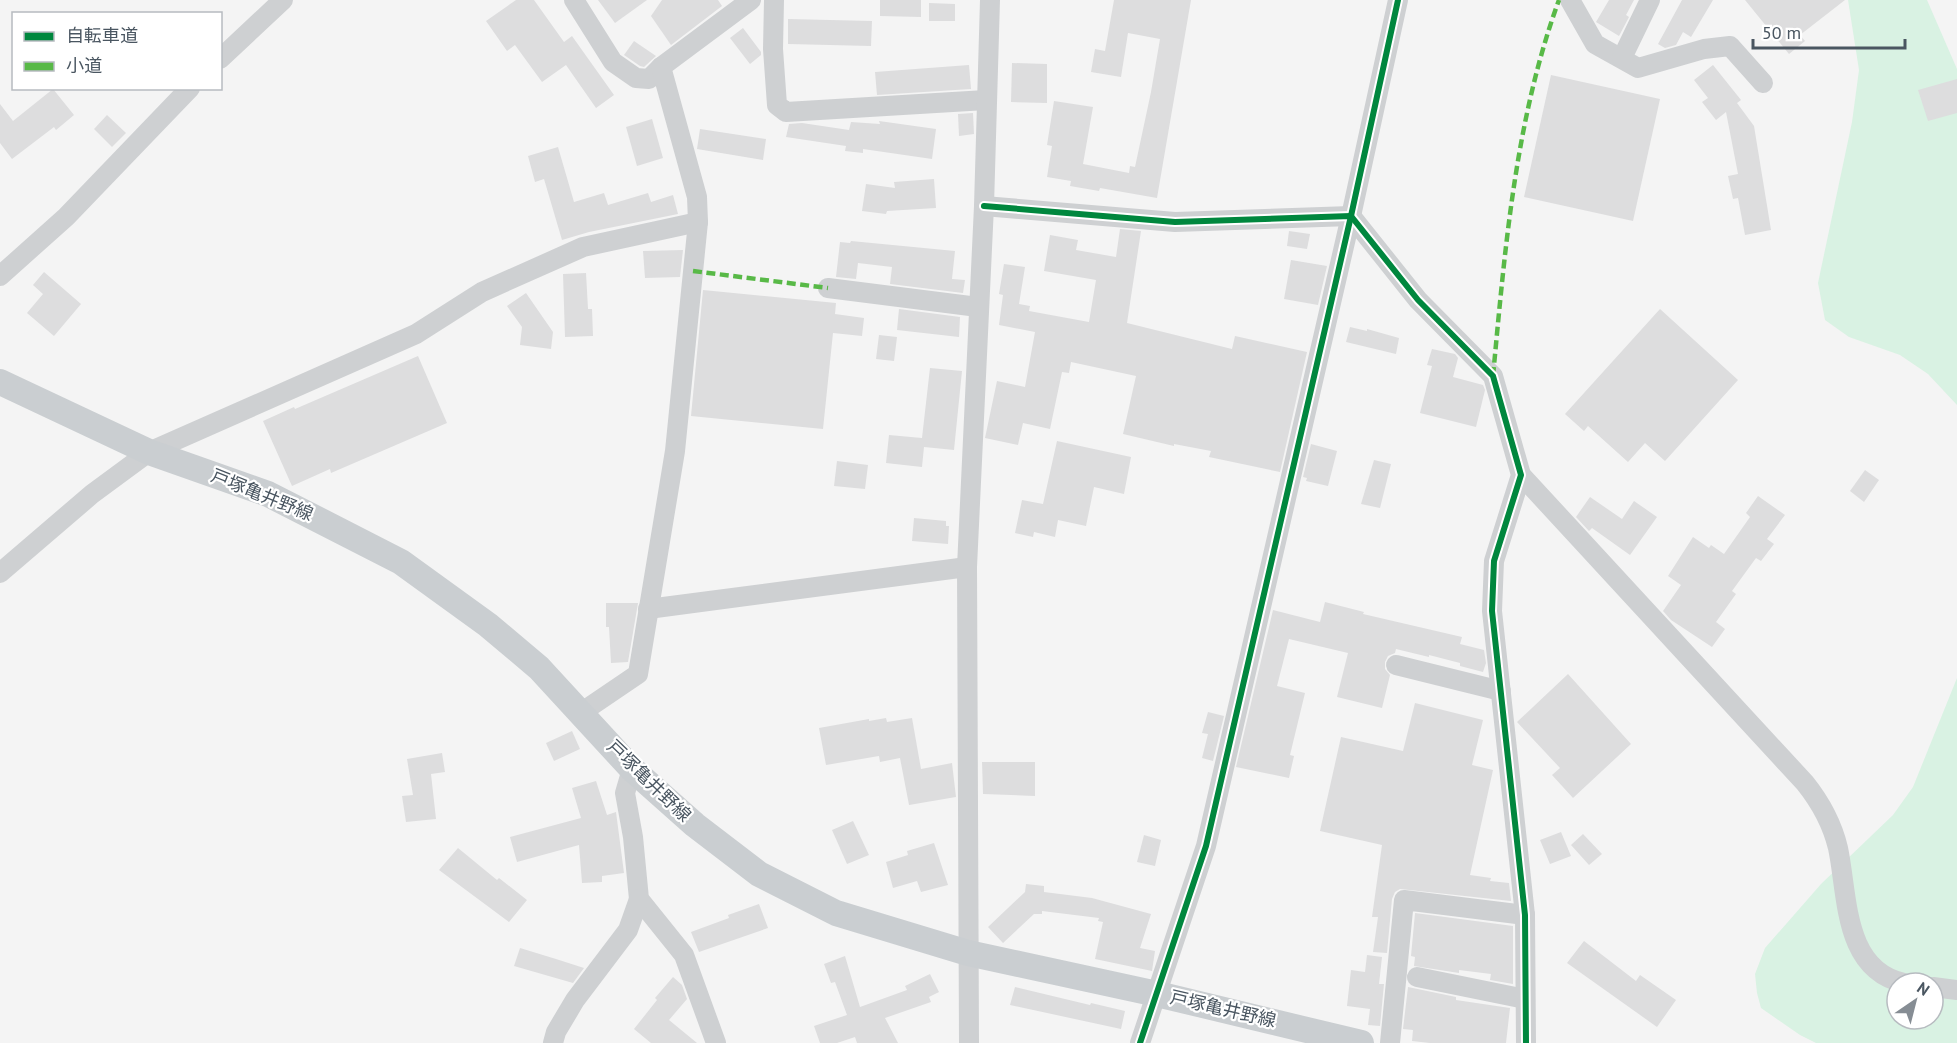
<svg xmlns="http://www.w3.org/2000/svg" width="1957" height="1043" font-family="'PT Sans','Noto Sans JP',sans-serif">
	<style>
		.green { fill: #d9f2e3; fill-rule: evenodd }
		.building { fill: #ddddde }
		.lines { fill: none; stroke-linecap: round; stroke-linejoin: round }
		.minor { stroke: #ced0d2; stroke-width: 20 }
		.major { stroke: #caced1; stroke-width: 26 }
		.quiet { stroke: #58b947; stroke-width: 4.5; stroke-dasharray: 9 4.5; stroke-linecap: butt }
		.cycleway-casing { stroke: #fff; stroke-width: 10 }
		.cycleway { stroke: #00873e; stroke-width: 6 }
		.labels { text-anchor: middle; stroke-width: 4.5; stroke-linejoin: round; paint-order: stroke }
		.street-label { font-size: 18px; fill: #4a5661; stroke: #fff }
	</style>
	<rect width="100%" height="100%" fill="#f4f4f4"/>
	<g class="green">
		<path d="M1848,0H1927L1957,69V405L1928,374L1900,355L1849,337L1825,320L1818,283L1852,122L1859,70Z"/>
		<path d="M1957,678V1043H1816L1800,1035L1761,1008L1757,993L1755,974L1765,948L1821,884L1893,815L1913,787ZM1897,983H1933V1019H1897Z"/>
	</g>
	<g class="building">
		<path d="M516,0H534L564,42L572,36L614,95L596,108L566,65L542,82L515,45L507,51L486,21Z"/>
		<path d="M598,0H647L615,23Z"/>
		<path d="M662,0H718L722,6L671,45L651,16Z"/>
		<path d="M880,0H921V17L880,16Z"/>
		<path d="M1114,0H1191L1157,198L1100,188L1099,191L1070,186L1071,181L1047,177L1052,146L1047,145L1054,101L1093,107L1083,164L1129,173L1130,166L1135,167L1151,92L1160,39L1128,33L1121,77L1091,72L1095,49L1105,51Z"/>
		<path d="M1609,0H1634L1626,15L1629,17L1619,36L1596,22Z"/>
		<path d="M1682,0H1713L1691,37L1683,32L1676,45L1665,48L1658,44Z"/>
		<path d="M1745,0H1845L1800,35L1805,41L1789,54Z"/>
		<path d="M929,3L955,4V21H929Z"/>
		<path d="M788,19L872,21L871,46L788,44Z"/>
		<path d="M743,28L761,52V55L750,64L730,38Z"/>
		<path d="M634,41L656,56L644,67L640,66L624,55Z"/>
		<path d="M1012,63L1047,64V103L1011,102Z"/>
		<path d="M969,65L971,89L877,95L875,72Z"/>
		<path d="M1713,65L1741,100L1737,103L1754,126L1771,230L1745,235L1738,198L1733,199L1728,176L1738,174L1726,112L1716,120L1702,102L1708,98L1694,80Z"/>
		<path d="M1551,75L1660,99L1633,221L1524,197Z"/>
		<path d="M1957,79V113L1928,121L1918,90Z"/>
		<path d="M53,89L74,115L56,130L54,127L12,159L0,143V104L13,121Z"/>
		<path d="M973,113L974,134L959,136L958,114Z"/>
		<path d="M107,115L126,133L112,147L94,129Z"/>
		<path d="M652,119L663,158L637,166L626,127Z"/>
		<path d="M879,121L936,129L932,159L863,149V153L845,151L846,146L786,137L789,124L802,123L849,130L851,122L880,124Z"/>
		<path d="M700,129L766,139L763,160L697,149Z"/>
		<path d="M558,147L574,202L604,193L608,205L648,193L651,202L673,195L678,214L589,232L562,240L544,179L535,182L528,156Z"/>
		<path d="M934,179L936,208L887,211L886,214L862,211L866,184L895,188L894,182Z"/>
		<path d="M1120,229L1141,231L1127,323L1232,349L1235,336L1307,352L1280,472L1209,457L1211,451L1174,444V446L1123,434L1136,376L1071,362L1069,373L1062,372L1050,429L1023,423L1018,445L985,438L997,381L1025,387L1035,332L999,325L1003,295L999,294L1004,264L1025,267L1019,304L1030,306L1029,311L1089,322L1096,280L1044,271L1050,235L1078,240L1076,250L1116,257Z"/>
		<path d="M1289,231L1310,234L1307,249L1287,246Z"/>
		<path d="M851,241L955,251L952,279L965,280L963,293L890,284L892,267L858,263L856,279L836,277L840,242L850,243Z"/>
		<path d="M683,250L680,277L645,278L643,251Z"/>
		<path d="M1291,260L1327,266L1318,305L1284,299Z"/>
		<path d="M44,272L81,304L54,336L27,313L43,294L33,285Z"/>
		<path d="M586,273L588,309H592L593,336L565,337L563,274Z"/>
		<path d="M703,290L836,303L835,314L864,318L862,336L833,333L823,429L691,416Z"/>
		<path d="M526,293L553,332L551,349L520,345L522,327L507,306Z"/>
		<path d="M899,309L960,317L959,337L897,330Z"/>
		<path d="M1660,309L1738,380L1665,461L1645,443L1628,462L1588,426L1584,431L1565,414Z"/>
		<path d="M1350,327L1367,331V329L1399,338L1396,354L1346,342Z"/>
		<path d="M879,335L897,337L894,361L876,359Z"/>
		<path d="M1432,349L1455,354L1458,358L1453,377L1483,385L1485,390L1476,427L1420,413L1432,366L1427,365Z"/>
		<path d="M418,356L447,423L331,473L330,469L292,486L263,421L294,407L295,409Z"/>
		<path d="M930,368L962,371L954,450L924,447L922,467L886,463L889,435L922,438Z"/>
		<path d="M1057,441L1131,457L1124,494L1094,487L1086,526L1058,520L1055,537L1034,532L1033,537L1015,533L1022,500L1043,504Z"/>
		<path d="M1311,444L1337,451L1328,486L1306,481L1307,478L1303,477Z"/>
		<path d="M1374,460L1391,464L1380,508L1361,504Z"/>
		<path d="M837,461L868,465L865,489L834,486Z"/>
		<path d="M1865,470L1879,480L1864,502L1850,491Z"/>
		<path d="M1758,496L1785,515L1767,539L1774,544L1761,561L1756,558L1732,591L1736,594L1716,622L1725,629L1712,647L1671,620L1663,611L1681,585L1668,576L1693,537L1709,548L1711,545L1724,554L1750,517L1746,513Z"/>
		<path d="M1590,497L1622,519L1634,501L1657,517L1630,555L1592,528L1589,531L1576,517Z"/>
		<path d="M914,518L946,521V526H949L948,544L912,541Z"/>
		<path d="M1325,602L1364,612L1363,614L1462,637L1460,644L1484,650L1486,663L1483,672L1460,666V663L1429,655V657L1396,649L1395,653L1388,656L1385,662V669L1390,675L1382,708L1337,697L1348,653L1289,639L1277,686L1305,693L1290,755L1294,756L1289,778L1236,767L1273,610L1320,622Z"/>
		<path d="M606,603H638L628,662L611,663L609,627H606Z"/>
		<path d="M1568,674L1631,744L1573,798L1552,775L1560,768L1517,722Z"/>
		<path d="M1415,703L1483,720L1472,765L1493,770L1470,875L1491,878L1490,881L1509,883L1511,901L1400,889L1395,892L1392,899L1387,953L1373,952L1378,917H1372L1382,845L1320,831L1341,737L1403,751Z"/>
		<path d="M1208,712L1224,716L1213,761L1202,758L1208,734L1202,733Z"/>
		<path d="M886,718L887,722L912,718L921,769L952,763L956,797L909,805L900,758L880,762L879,756L826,765L819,728L869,719V721Z"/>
		<path d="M572,731L580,749L554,761L546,743Z"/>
		<path d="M442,753L445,772L431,774L436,819L406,822L402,796L413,795L407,759Z"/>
		<path d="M982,762H1035V796L983,794Z"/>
		<path d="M596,781L607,815L616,812L624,873L602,876V882L582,883L579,845L517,862L510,837L581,818L572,788Z"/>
		<path d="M853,821L869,855L847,864L832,830Z"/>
		<path d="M1561,832L1571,856L1550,864L1540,840Z"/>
		<path d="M1583,834L1602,854L1589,865L1571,845Z"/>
		<path d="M1144,835L1161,840L1155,866L1137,862Z"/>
		<path d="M934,843L948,885L921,892L917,881L893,888L886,862L908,855L907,851Z"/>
		<path d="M458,848L497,880L499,878L527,900L509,922L439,870Z"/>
		<path d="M1026,884L1044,886V892L1092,898L1151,914L1140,948L1155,951L1152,971L1095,959L1103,922L1098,921L1099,918L1042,911V914H1034L1003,943L988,927L1025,892Z"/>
		<path d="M759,904L768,928L699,952L691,932L729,918L728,915Z"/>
		<path d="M1415,913L1513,926V984L1490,980L1491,974L1459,970V973L1414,966L1415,957L1411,956Z"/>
		<path d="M1584,941L1636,981L1640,975L1676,1000L1657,1027L1567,963Z"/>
		<path d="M520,948L556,959L584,968L573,983L514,966Z"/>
		<path d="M1367,955L1382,957L1379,984H1384L1380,1026L1368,1025L1370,1009L1347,1006L1351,970L1365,972Z"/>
		<path d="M845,956L860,1007L907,990L905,986L930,974L939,992L929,997L931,1002L885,1018L898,1043H857L855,1037L837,1043H820L814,1026L847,1015L835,982L831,983L824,964Z"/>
		<path d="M673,977L682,985L687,999L669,1020L697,1043H651L634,1029L657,1000L655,998Z"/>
		<path d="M1015,987L1090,1005L1091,1003L1125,1011L1121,1029L1010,1005Z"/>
		<path d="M1408,987L1456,997V1000L1510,1008L1506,1043H1430L1412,1041L1413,1030L1403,1029Z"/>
	</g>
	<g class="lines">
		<g class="minor">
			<path d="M574,0L613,62L636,78L649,79L661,67L751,0"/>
			<path d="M774,0L773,49L777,105L786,112L986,100"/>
			<path d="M1570,0L1595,44L1638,68L1704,49L1730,46L1763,83"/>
			<path d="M1622,58L1650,0"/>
			<path d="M220,59L283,0"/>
			<path d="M984,206L1175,222L1351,216L1418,300L1493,376L1521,475L1494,561L1492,611L1525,915L1526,1043"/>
			<path d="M0,276L66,217L190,88"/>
			<path d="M828,288L978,307"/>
			<path d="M1521,475L1805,783C1821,803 1832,823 1838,848C1848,895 1843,970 1904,983"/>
			<path d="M0,573L92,494L149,452L416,334L482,292L583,247L698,222"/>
			<path d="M648,609L967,567"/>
			<path d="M1396,665L1501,691"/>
			<path d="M582,712L638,674L675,451L698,222L697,197L661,67"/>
			<path d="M632,769L625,793L633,837L639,899L684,955L716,1043"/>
			<path d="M1417,977L1525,999"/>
			<path d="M1933,987L1957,990"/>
			<path d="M553,1043L556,1032L575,1000L628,930L639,899"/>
			<path d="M969,1043L967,567L984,206L990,0"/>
			<path d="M1140,1043L1206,846L1351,216L1398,0"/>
			<path d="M1390,1043L1404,900L1525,915"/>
		</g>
		<path class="major" d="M0,382L149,452L268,494L401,562L488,625L539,668L632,769L695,825L759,874L836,913L968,953L1157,994L1361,1043"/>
		<g class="quiet">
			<path d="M693,271L828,288"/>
			<path d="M1493,376C1505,250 1515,120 1559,0"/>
		</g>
		<g class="cycleway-casing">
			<g id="cycleway">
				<path d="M984,206L1175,222L1351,216L1418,300L1493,376L1521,475L1494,561L1492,611L1525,915L1526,1043"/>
				<path d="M1140,1043L1206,846L1351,216L1398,0"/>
			</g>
		</g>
		<use href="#cycleway" class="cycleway"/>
	</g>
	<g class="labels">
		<g class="street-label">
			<text transform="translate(262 495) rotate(22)" y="6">戸塚亀井野線</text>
			<text transform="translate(649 781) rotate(44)" y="6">戸塚亀井野線</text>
			<text transform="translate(1223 1009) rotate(13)" y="6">戸塚亀井野線</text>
		</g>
	</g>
	<rect x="12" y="12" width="210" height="78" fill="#ffffff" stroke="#b7bbc0" stroke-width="1.5"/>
	<rect x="24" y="32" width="30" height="9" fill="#00873e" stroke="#b7bbc0" stroke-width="1.5"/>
	<text x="66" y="42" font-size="18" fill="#4a5661">自転車道</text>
	<rect x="24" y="62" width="30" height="9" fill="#58b947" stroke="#b7bbc0" stroke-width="1.5"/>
	<text x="66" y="72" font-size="18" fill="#4a5661">小道</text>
	<g transform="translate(1915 1001) rotate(35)"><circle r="28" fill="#ffffff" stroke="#b7bbc0" stroke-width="1.5"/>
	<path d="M0-4.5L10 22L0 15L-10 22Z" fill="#868d94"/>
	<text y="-9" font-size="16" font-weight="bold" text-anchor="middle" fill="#4a5661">N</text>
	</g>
	<path d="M1753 39v9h152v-9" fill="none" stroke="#4a5661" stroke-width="3"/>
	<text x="1762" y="39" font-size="18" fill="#4a5661" stroke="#ffffff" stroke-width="4.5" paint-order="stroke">50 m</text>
</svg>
